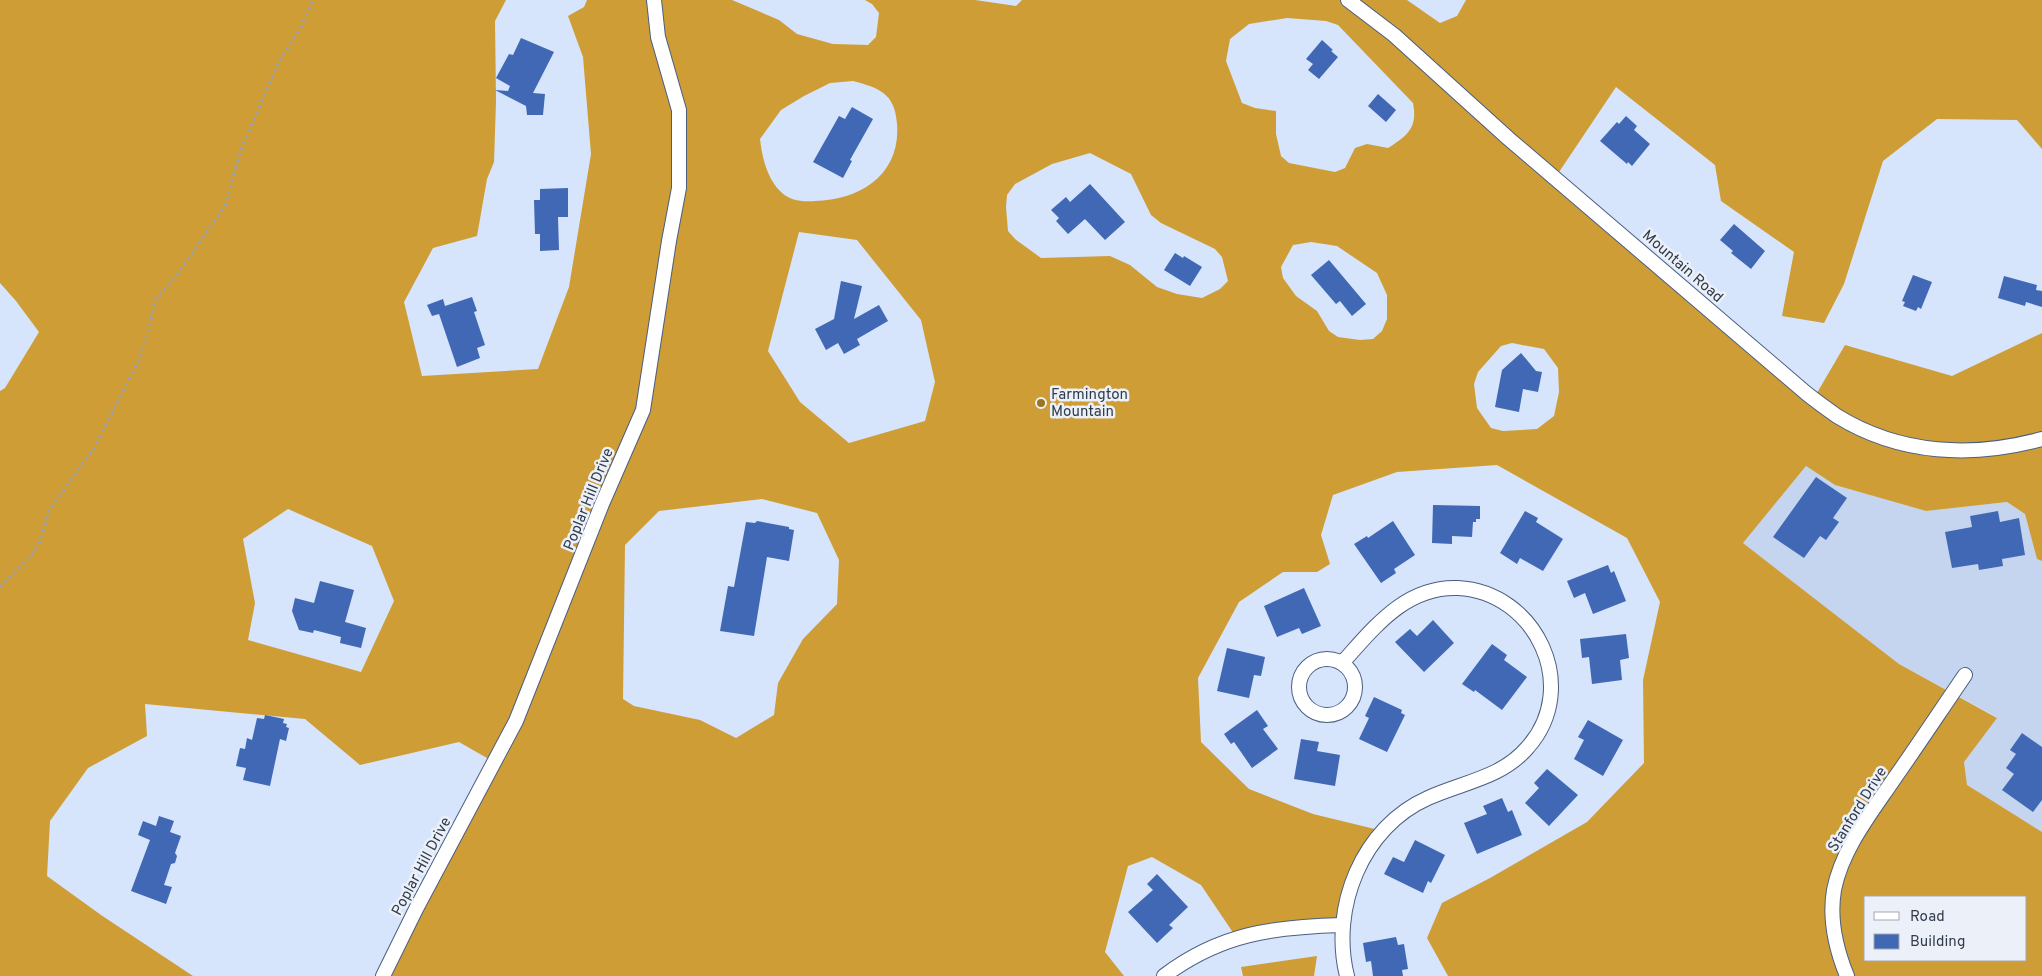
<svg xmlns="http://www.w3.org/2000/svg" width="2042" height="976" font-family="Overpass,sans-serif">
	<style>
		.built { fill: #c5d5ef }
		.forest { fill: #ce9d36; fill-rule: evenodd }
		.building { fill: #4068b5 }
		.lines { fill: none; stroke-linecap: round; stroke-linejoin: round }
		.street-casing { stroke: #4b5e80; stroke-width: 16 }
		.path { stroke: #96a2b6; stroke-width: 3; stroke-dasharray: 2.5 4; stroke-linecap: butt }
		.street { stroke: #fff; stroke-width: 14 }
		.poi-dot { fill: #9c7522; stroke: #ecf1f9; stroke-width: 2 }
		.labels { text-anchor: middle; stroke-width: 5; stroke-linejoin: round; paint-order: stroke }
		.street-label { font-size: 15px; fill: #323b4b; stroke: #ecf1f9 }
		.poi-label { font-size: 15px; fill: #323b4b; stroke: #ecf1f9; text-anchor: start }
	</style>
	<rect width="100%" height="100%" fill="#d6e4fc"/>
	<path class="built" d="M1806,466L1835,485L1926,511L2007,502L2025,514L2037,559L2042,561V832L1967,786L1964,762L1997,717L1899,664L1743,543Z"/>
	<g class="forest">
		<path d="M0,0H506L495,21L496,101L494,162L487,179L477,236L433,248L404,302L422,376L538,369L569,287L591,154L583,57L568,16L584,7L587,0H732L779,20L797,34L833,44L868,45L876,37L879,13L872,4L865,0H975L1016,6L1022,0H1407L1440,23L1457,16L1466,0H2042V149L2017,120L1937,119L1883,161L1844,284L1824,323L1782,316L1794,252L1721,201L1715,165L1616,87L1555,178L1814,398L1845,345L1952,376L2042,333V561L2037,559L2025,514L2007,502L1926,511L1835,485L1806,466L1743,543L1899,664L1997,718L1964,762L1967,785L2042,832V976H1448L1427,938L1442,903L1490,878L1587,822L1644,763L1643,680L1660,602L1627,538L1497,465L1397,472L1333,495L1321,535L1330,564L1317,572H1283L1239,602L1198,678L1201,742L1249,789L1313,814L1383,831L1367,852L1342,925L1236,937L1201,885L1152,857L1128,866L1105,952L1124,976H383L494,762L459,742L360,765L305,719L145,704L147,736L88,768L50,821L47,876L101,915L193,976H0V391L5,388L39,332L16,301L0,283ZM1287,18L1326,21L1338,25L1413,103C1418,128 1407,136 1388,148L1367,144L1355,148L1345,168L1335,172L1289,163L1281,156L1276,134V111L1255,108L1242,103L1226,61L1230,39L1249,24ZM853,81C879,88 895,93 897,124C901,174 861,200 815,201C803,202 789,201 780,191C767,178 762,157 760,139L781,110L804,96L830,83ZM1090,153L1131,174L1151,215L1161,223L1215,249L1222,257L1228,281L1220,289L1202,298L1177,294L1157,287L1130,265L1110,256L1041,258L1015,239L1008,231L1006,207L1007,195L1015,184L1052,164ZM799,232L857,240L921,320L935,382L925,421L849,443L800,402L768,351ZM1311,242L1337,246L1377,273L1387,295V319L1382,331L1373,339L1360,340L1338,337L1329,331L1317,311L1296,296L1283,278L1281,267L1293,245ZM1512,343L1544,349L1558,368L1559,392L1554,416L1537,429L1503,431L1491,428L1477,408L1474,384L1478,372L1501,346ZM762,499L817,513L839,560L837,604L803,639L778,683L774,715L736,738L700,720L634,706L623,699L625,545L659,511ZM288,509L372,546L394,601L361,672L248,640L255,603L243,539ZM1866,897H2026V960H1866Z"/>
		<path d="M1317,956L1314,976H1243L1241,967Z"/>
	</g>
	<g class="building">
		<path d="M521,38L554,52L533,93L545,94L543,115H527L526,106L495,90L508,91L510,86L496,78L509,54L513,55Z"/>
		<path d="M1322,40L1333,50L1331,51L1338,57L1319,79L1308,70L1313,64L1306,59Z"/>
		<path d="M1378,94L1396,110L1386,122L1368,106Z"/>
		<path d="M852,107L873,119L850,160L852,161L843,178L813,162L839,116L845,119Z"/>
		<path d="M1626,116L1637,126L1634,130L1650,144L1632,166L1628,162L1627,164L1600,141L1617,122L1619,124Z"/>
		<path d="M1090,184L1125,222L1105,240L1085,219L1068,234L1056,221L1059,218L1051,210L1066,197L1070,202Z"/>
		<path d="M568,188V217H558L559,250L540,251V234H535L534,200H540V189Z"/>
		<path d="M1734,224L1765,251L1751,269L1731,253L1733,251L1720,240Z"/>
		<path d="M1175,253L1183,258L1184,256L1202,267L1190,286L1164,270Z"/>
		<path d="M1329,260L1366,304L1352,316L1340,301L1336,304L1311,275Z"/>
		<path d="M1913,275L1932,282L1921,309L1918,307L1916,311L1903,306L1905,302L1902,301Z"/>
		<path d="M2004,276L2037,285L2036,290L2042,291V307L2026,302L2025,306L1998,298Z"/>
		<path d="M841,281L862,286L854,319L879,305L888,321L857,339L860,345L844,354L838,343L826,350L815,329L834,319Z"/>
		<path d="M472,297L477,311L474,312L485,345L477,348L480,358L457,367L439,314L432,316L427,305L443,299L445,306Z"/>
		<path d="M1521,353L1536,371L1542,372L1538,392L1523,389L1519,412L1495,407L1502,370Z"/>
		<path d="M1816,477L1847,498L1833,518L1839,522L1826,540L1820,536L1804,558L1773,537Z"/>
		<path d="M1433,505L1480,506V519H1476V522H1473L1472,537L1452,536V544L1432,543Z"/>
		<path d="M1525,511L1538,518L1536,522L1563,539L1543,571L1520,558L1517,564L1500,553Z"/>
		<path d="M1998,511L2000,522L2019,518L2025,555L2002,559L2003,566L1979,570L1978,564L1952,568L1945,532L1972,527L1970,516Z"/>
		<path d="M757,521L789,527V529L794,530L789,561L767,557L754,636L720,631L728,586L734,587L746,522L755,523Z"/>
		<path d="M1393,521L1415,555L1394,569L1396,573L1381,583L1354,544L1367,536L1368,538Z"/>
		<path d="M1608,565L1611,573L1614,571L1626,601L1593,614L1585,593L1574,598L1567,581Z"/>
		<path d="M320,581L354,590L345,622L366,628L361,648L340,643L341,637L314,630L313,633L299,630L292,611L295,598L314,603Z"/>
		<path d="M1304,588L1321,626L1302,634L1299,628L1277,637L1264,606Z"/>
		<path d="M1433,620L1454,643L1424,672L1395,642L1410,629L1417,636Z"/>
		<path d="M1626,634L1629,658L1620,660L1622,680L1592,684L1589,657L1582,658L1580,639Z"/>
		<path d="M1492,644L1507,655L1504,660L1527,677L1502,710L1475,690L1474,692L1462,684Z"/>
		<path d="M1227,648L1265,657L1261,676L1254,675L1249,698L1217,691Z"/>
		<path d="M1374,697L1402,710L1401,713L1405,715L1387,752L1359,739L1369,718L1365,716Z"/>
		<path d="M1257,710L1268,726L1263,729L1278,749L1252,768L1234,742L1231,744L1224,734Z"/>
		<path d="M265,715L284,719L283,723L287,724L286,727L289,728L286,741L280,739L270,786L243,780L246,768L236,766L240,748L245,749L247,738L252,740L257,718L264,719Z"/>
		<path d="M1588,720L1623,740L1603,776L1574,759L1584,740L1578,737Z"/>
		<path d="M2022,733L2042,747V800L2033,812L2002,790L2014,774L2006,768L2016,754L2010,750Z"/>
		<path d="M1301,739L1319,742L1317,751L1340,755L1335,786L1294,779Z"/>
		<path d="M1547,769L1578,795L1549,826L1525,803L1539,788L1534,783Z"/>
		<path d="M1502,798L1508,812L1512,810L1522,835L1477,854L1464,823L1487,814L1483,806Z"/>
		<path d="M159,816L174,821L170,832L181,836L175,853L177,856L175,863L171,864L164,885L172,887L166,904L131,891L150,840L138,835L143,821L156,826Z"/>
		<path d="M1415,840L1445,855L1431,883L1428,881L1423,893L1384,874L1393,857L1404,862Z"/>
		<path d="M1157,874L1188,907L1169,925L1173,928L1157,943L1128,912L1153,890L1147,884Z"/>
		<path d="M1396,937L1398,945L1404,944L1408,969L1402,970L1403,976H1373L1371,961L1366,962L1363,943Z"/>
	</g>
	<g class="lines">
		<g class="street-casing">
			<g id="street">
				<path d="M1348,0L1394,35L1509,139L1806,393C1816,401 1827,409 1837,416C1900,455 1973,458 2042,439"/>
				<circle cx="1327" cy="687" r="28"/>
				<path d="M1342,663C1374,628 1405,586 1458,588C1536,592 1581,687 1528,747C1502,778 1463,782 1428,798C1362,827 1330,908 1347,976"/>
				<path d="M383,976L416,909L516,721L602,504L643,410L669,241L679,188V110L658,37L654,0"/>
				<path d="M1164,976C1221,933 1274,927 1342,925"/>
				<path d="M1847,976C1836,949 1829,919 1834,890C1842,849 1871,813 1894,779C1918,745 1941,710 1965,675"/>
			</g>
		</g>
		<path class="path" d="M0,587L28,559L41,540L49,510L93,450L138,362L149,329L155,300L177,275L225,206L240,152L279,61L300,29L313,0"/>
		<use href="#street" class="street"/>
	</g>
	<circle class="poi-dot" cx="1041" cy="403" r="5"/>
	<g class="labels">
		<g class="street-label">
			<text transform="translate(1683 266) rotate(41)" y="5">Mountain Road</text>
			<text transform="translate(588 499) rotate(-68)" y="5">Poplar Hill Drive</text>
			<text transform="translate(1857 809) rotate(-58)" y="5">Stanford Drive</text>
			<text transform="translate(421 866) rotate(-62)" y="5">Poplar Hill Drive</text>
		</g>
		<g class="poi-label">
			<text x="1051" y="399">Farmington<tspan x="1051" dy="17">Mountain</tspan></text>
		</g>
	</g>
	<rect x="1864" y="896" width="162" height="65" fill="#ecf1f9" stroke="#a2a8b3"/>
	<rect x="1874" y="912" width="25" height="8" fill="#ffffff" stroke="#a2a8b3"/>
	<text x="1910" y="921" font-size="15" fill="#323b4b">Road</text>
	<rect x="1874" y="934" width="25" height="15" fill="#4068b5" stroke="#a2a8b3"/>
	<text x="1910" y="946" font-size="15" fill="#323b4b">Building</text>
</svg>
